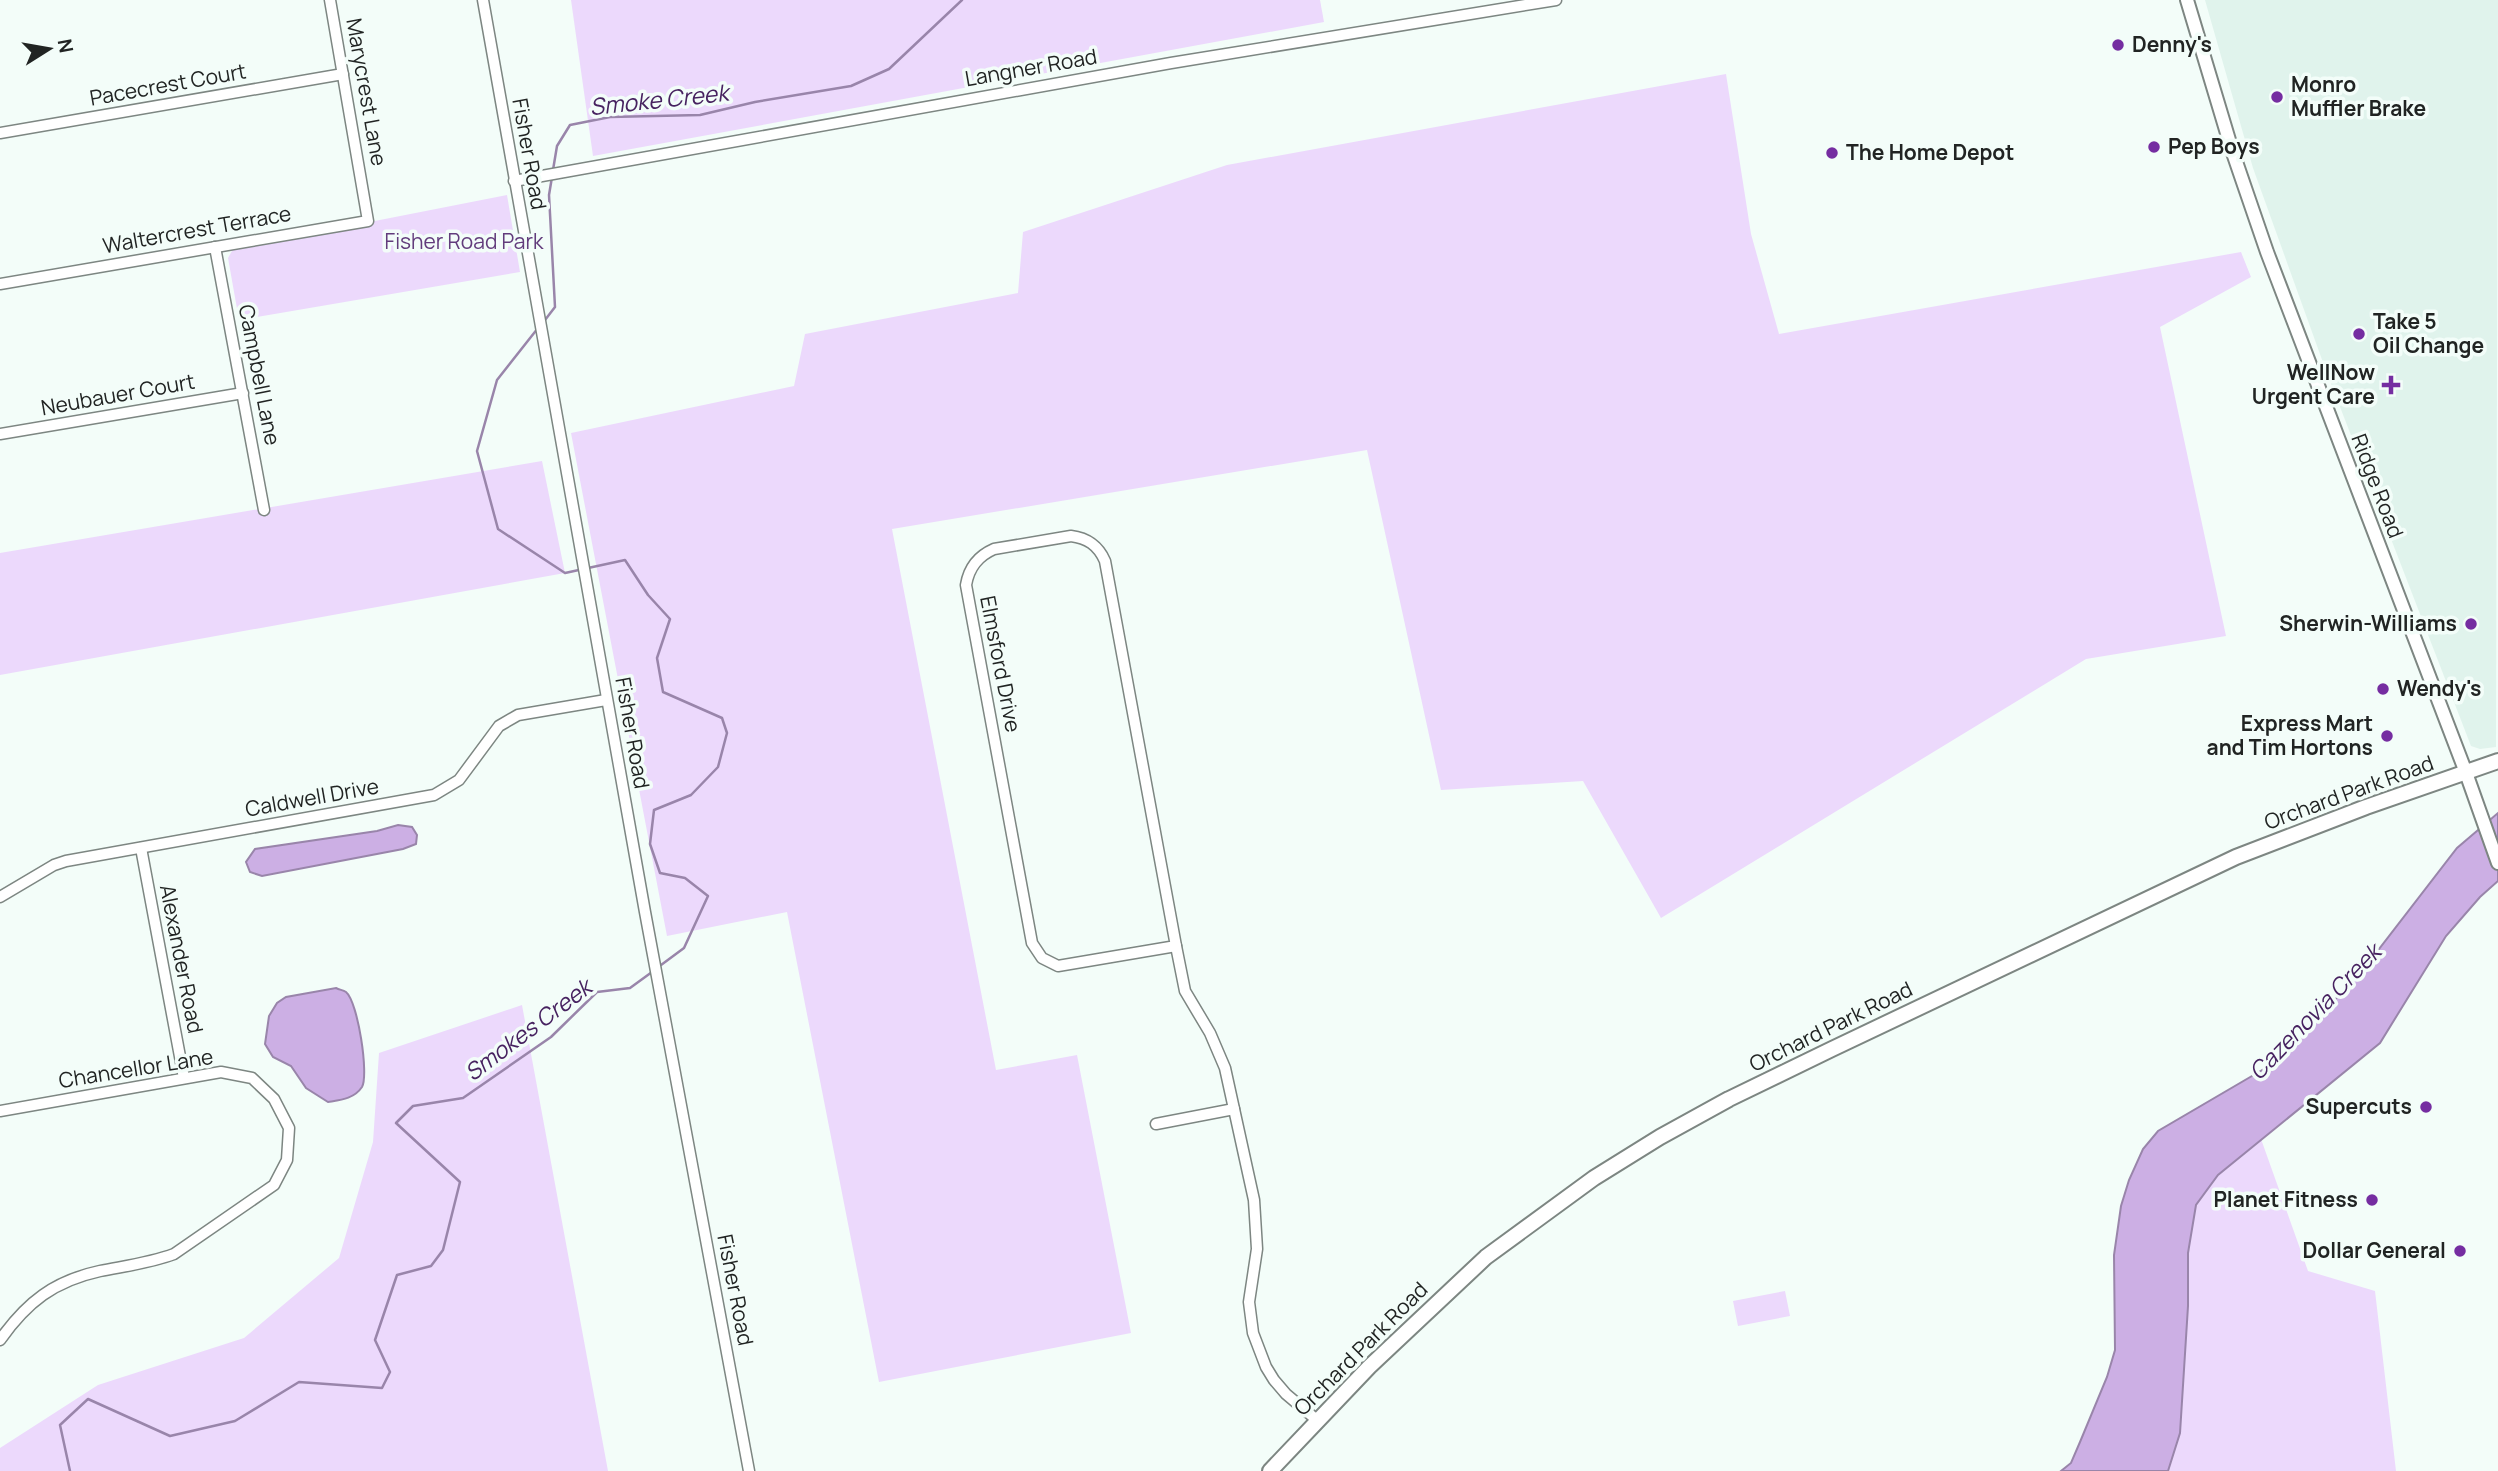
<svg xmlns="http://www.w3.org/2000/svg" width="2498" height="1471" font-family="Manrope,sans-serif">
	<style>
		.built { fill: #e0f3ec }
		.green { fill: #ecd9fc }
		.water { fill: #ccafe4; stroke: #9985aa; stroke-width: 2 }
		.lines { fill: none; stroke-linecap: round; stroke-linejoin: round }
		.stream { stroke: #9985aa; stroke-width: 2.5 }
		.minor-casing { stroke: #7d8682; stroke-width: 13 }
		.tertiary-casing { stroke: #7d8682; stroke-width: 16 }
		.secondary-casing { stroke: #7d8682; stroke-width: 18 }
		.minor { stroke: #fff; stroke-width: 10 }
		.tertiary { stroke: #fff; stroke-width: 12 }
		.secondary { stroke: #fff; stroke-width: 14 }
		.poi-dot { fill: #752da1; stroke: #f3fdf9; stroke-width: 2.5 }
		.labels { text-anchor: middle; stroke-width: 7; stroke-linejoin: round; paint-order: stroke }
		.poi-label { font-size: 21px; font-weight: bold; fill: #212423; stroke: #f3fdf9; text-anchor: start }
		.street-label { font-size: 21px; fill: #212423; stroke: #f3fdf9 }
		.park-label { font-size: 21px; fill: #623c7c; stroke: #f3fdf9 }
		.water-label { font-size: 23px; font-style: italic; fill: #472260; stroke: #f3fdf9 }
	</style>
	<rect width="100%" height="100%" fill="#f3fdf9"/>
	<path class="built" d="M2205,0H2498L2496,747L2480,749L2471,746L2325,368L2253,168Z"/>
	<g class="green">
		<path d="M571,0H1320L1324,22L593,156Z"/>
		<path d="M1726,74L1751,234L1779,334L2241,252L2251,277L2160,327L2226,636L2086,659L1661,918L1583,781L1441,790L1367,450L892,529L996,1070L1077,1055L1131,1333L879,1382L787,912L667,936L571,433L794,386L805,334L1018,293L1023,232L1227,165Z"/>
		<path d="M507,195L520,272L239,320L228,258L233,249Z"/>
		<path d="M542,461L565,573L0,675V553Z"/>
		<path d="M522,1005L608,1471H0V1448L98,1385L244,1338L339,1258L373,1142L379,1053Z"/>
		<path d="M2261,1139L2308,1271L2375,1291L2396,1471H2168L2180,1433L2188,1306V1253L2196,1205L2218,1175Z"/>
		<path d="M1785,1291L1790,1316L1738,1326L1733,1301Z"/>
	</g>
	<g class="water">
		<path d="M2498,813V881L2480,897L2446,936L2380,1043L2218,1175L2196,1205L2188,1253V1306L2180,1433L2168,1471H2061L2071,1463L2080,1442L2107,1377L2115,1350L2114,1255L2121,1206L2129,1180L2143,1149L2158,1131L2269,1066L2291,1046L2362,971L2457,848Z"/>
		<path d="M398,825L412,827L417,835L416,844L403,849L262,876L250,872L246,862L255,849L377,831Z"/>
		<path d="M336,988C340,990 343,990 346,992C358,1002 369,1075 362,1087C354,1099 340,1100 328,1102L306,1088L291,1066L273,1057L265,1044L269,1016L277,1003L286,997Z"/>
	</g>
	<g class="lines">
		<g class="stream">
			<path d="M553,170L557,146L570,125L610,117L700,115L755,102L851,86L889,69L962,0"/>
			<path d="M545,320L555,307L549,195L552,177"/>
			<path d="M538,328L497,380L477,451L498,529L565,573L625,560L648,595L670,619L657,658L663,692L722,718L727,733L718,767L691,795L654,810L650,844L660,873L685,878L708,896L684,948L657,968"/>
			<path d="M70,1471L60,1425L88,1399L170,1436L235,1421L299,1382L382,1388L390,1372L375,1340L397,1275L431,1266L443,1250L460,1182L396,1123L413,1106L463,1098L551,1037L597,992L630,988L652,972"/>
		</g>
		<g class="minor-casing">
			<g id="minor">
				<path d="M483,0L645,912L749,1471"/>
				<path d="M0,133L343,74"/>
				<path d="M514,181L1171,63L1556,0"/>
				<path d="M215,247L264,510"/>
				<path d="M0,284L368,221L330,0"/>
				<path d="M0,434L243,393"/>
				<path d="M1071,536C1087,538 1098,545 1105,561L1176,946L1058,966L1042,958L1032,943L966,585C969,567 978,556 994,549Z"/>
				<path d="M141,848L184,1078"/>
				<path d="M0,897L54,865L66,861L434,795L459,780L499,726L518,715L606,700"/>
				<path d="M1176,946L1185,991L1210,1033L1225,1068L1254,1200L1257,1249L1249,1302L1253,1333L1266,1367L1274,1380L1286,1394L1318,1421"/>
				<path d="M0,1111L221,1072L252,1078L274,1099L289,1128L287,1160L274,1185L174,1254C150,1263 125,1266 100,1271C54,1281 27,1302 0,1340"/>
				<path d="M1156,1124L1234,1109"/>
			</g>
		</g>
		<g class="tertiary-casing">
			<path id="tertiary" d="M2187,0L2232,150L2267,252L2465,770L2498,863"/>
		</g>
		<g class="secondary-casing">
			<path id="secondary" d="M1270,1471L1369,1367L1486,1257L1594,1178L1660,1137L1729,1099L1832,1049L2236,857L2366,807L2498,761"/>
		</g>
		<use href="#minor" class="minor"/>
		<use href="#tertiary" class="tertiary"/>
		<use href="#secondary" class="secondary"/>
	</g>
	<g class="poi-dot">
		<circle cx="2118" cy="45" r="7"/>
		<circle cx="2277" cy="97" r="7"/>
		<circle cx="2154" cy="147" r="7"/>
		<circle cx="1832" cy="153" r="7"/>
		<circle cx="2359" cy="334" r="7"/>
		<path d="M2387.5 374.5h7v7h7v7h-7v7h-7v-7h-7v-7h7z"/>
		<circle cx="2471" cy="624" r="7"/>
		<circle cx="2383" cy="689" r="7"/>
		<circle cx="2387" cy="736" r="7"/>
		<circle cx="2426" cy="1107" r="7"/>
		<circle cx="2372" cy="1200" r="7"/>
		<circle cx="2460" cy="1251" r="7"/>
	</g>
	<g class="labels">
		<g class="poi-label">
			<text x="2132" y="52">Denny's</text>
			<text x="2291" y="92">Monro<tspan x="2291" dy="24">Muffler Brake</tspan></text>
			<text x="2168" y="154">Pep Boys</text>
			<text x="1846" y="160">The Home Depot</text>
			<text x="2373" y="329">Take 5<tspan x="2373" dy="24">Oil Change</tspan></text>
			<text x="2375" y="380" text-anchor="end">WellNow<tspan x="2375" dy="24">Urgent Care</tspan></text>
			<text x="2457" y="631" text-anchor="end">Sherwin-Williams</text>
			<text x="2397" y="696">Wendy's</text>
			<text x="2373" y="731" text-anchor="end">Express Mart<tspan x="2373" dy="24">and Tim Hortons</tspan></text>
			<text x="2412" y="1114" text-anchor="end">Supercuts</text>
			<text x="2358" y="1207" text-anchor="end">Planet Fitness</text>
			<text x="2446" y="1258" text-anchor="end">Dollar General</text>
		</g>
		<g class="street-label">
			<text transform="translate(1031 68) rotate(-10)" y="7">Langner Road</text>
			<text transform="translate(168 85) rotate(-10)" y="7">Pacecrest Court</text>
			<text transform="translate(366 92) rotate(80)" y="7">Marycrest Lane</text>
			<text transform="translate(529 154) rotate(80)" y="7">Fisher Road</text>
			<text transform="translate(197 230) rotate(-10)" y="7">Waltercrest Terrace</text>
			<text transform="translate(259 375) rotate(79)" y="7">Campbell Lane</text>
			<text transform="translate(118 395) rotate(-10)" y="7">Neubauer Court</text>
			<text transform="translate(2377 486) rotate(69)" y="7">Ridge Road</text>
			<text transform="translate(1000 664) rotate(79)" y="7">Elmsford Drive</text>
			<text transform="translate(632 733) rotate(80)" y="7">Fisher Road</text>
			<text transform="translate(2349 793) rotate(-20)" y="7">Orchard Park Road</text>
			<text transform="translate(312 798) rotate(-10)" y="7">Caldwell Drive</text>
			<text transform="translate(181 959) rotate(79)" y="7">Alexander Road</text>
			<text transform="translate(1831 1027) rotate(-26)" y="7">Orchard Park Road</text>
			<text transform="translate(136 1069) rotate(-9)" y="7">Chancellor Lane</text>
			<text transform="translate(735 1290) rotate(79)" y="7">Fisher Road</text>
			<text transform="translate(1361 1349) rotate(-45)" y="7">Orchard Park Road</text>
		</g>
		<g class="park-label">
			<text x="464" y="249">Fisher Road Park</text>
		</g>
		<g class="water-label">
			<text transform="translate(659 100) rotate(-6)" y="8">Smoke Creek</text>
			<text transform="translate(2315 1012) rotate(-46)" y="8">Cazenovia Creek</text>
			<text transform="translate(528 1030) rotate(-37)" y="8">Smokes Creek</text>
		</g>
	</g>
	<g transform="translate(49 49) rotate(79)" stroke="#f3fdf9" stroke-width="5" paint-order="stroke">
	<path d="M0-5L12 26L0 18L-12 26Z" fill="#212423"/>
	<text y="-10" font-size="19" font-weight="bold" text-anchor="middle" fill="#212423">N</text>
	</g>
</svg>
